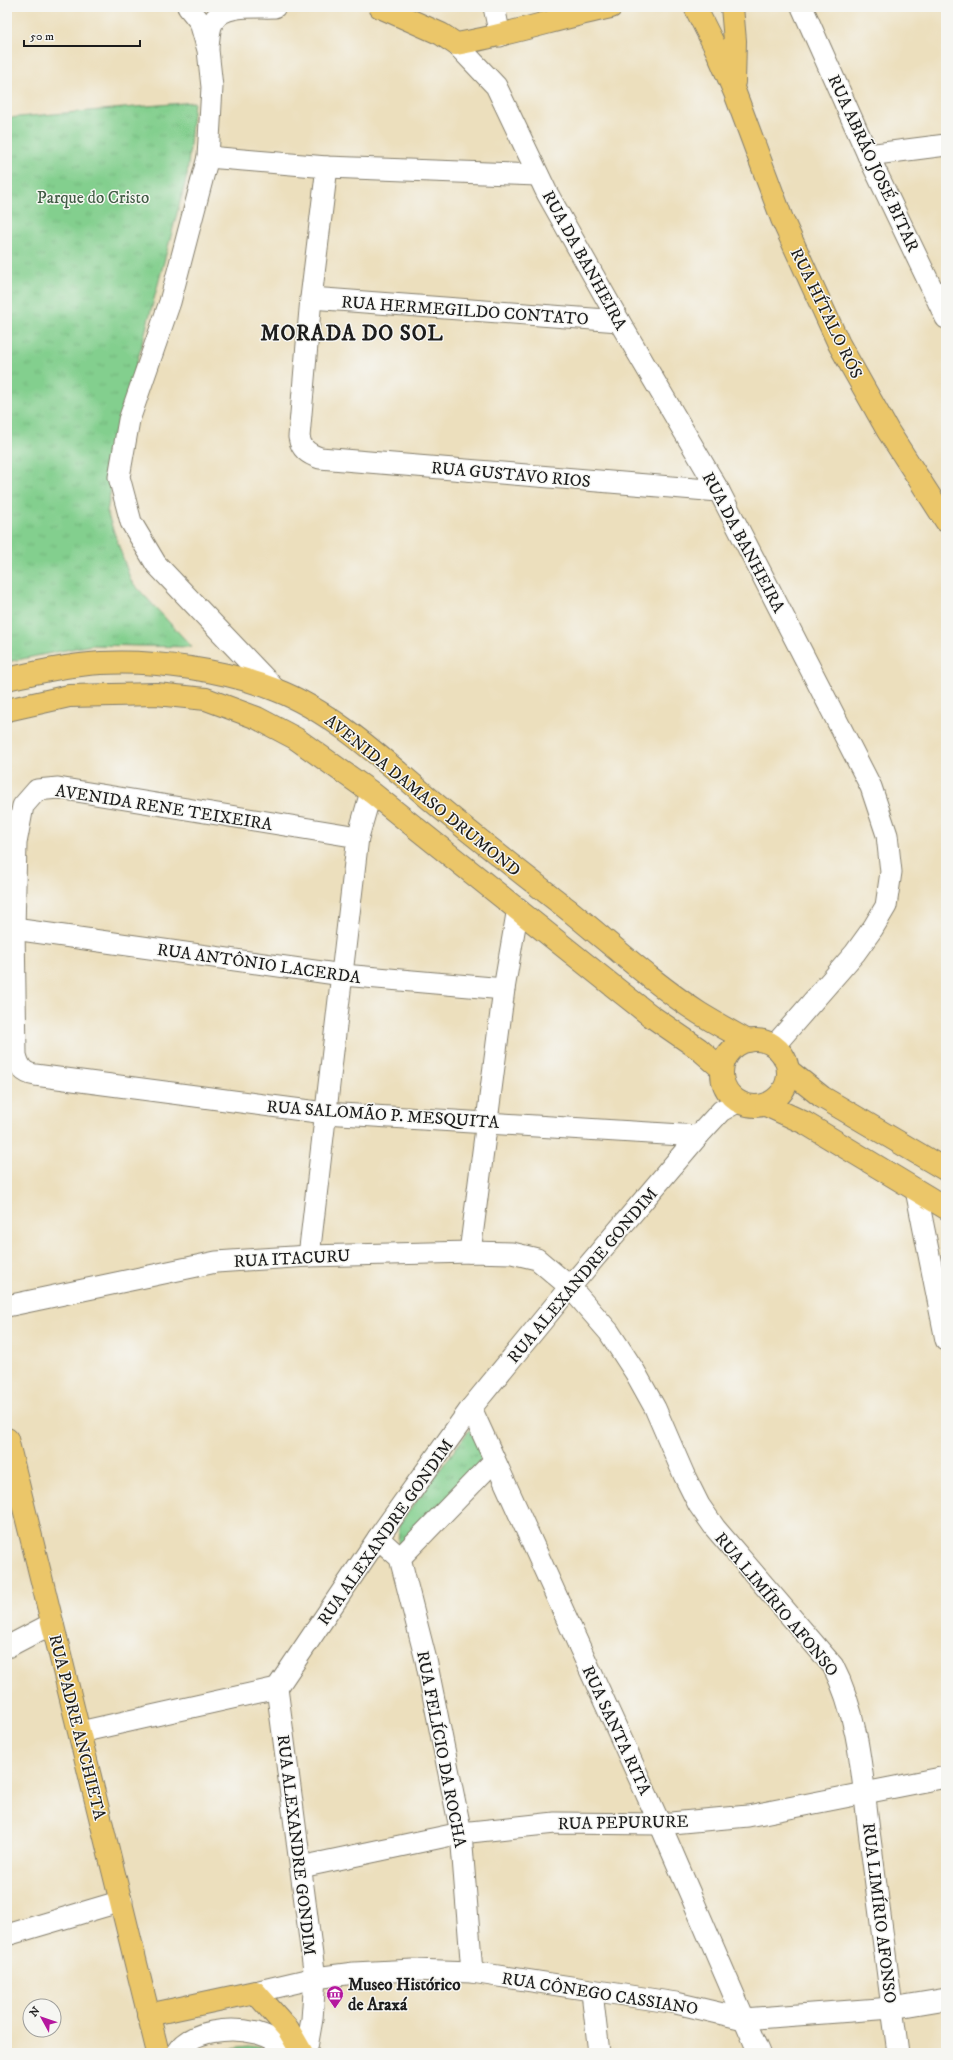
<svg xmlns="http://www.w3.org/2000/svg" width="953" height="2060" font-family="'IM FELL DW Pica',serif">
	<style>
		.park { fill: url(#park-tufts); stroke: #507655 }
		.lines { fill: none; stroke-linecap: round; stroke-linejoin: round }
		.minor-casing { stroke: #847e6c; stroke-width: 23 }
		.major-casing { stroke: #847e6c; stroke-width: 24 }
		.highway-casing { stroke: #847e6c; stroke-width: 24 }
		.minor { stroke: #fff; stroke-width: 21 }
		.major { stroke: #ebc669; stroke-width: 22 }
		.highway { stroke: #ebc669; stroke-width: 22 }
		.labels { text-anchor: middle; stroke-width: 3; stroke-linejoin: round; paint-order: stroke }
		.street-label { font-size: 17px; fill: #1c1c1c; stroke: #f6f6f2 }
		.park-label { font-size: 17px; fill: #405b44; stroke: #f6f6f2 }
		.poi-label { font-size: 17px; font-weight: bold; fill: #1c1c1c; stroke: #f6f6f2; text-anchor: start }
		.district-label { font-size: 21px; font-weight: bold; letter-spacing: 1px; fill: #1c1c1c; stroke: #f6f6f2 }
	</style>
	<defs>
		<pattern id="park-tufts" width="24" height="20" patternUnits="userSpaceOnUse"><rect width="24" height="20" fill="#83cf8e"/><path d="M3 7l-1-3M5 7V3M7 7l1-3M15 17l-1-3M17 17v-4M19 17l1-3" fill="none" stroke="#71b17a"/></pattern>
	</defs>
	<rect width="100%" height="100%" fill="#f6f6f2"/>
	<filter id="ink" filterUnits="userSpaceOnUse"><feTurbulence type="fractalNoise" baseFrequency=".025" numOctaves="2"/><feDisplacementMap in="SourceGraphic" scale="8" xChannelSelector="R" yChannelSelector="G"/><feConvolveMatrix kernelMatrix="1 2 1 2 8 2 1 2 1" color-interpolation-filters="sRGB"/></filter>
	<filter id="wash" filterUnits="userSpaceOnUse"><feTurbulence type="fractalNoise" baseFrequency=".012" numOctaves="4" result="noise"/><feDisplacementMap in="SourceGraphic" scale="16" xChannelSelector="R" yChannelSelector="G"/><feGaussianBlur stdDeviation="0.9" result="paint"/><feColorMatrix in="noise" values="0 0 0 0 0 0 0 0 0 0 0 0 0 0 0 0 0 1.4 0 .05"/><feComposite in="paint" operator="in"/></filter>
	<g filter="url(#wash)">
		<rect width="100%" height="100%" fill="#ecdfbd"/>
		<g class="park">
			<path d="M194,102L187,176L124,411L107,512L131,581L192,647L91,645L7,662V118Z"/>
			<path d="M470,1429L486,1460L398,1546L399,1525Z"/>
			<path d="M260,2046L269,2053H197L198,2052Z"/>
		</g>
	</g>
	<g filter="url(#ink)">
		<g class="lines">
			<g class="minor-casing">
				<g id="minor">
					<path d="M188,7L200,22L208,50L212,87L208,157L170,302L129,420L119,477L131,522L156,564L276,690"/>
					<path d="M494,7L500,36"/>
					<path d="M802,7L868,155L946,318"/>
					<path d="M456,44L496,86L547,193L619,321L719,491L871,787L887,835L891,872L886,906L873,928L855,953L774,1046"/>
					<path d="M208,47C209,40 209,28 213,22C223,3 256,8 275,7"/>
					<path d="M868,155L946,145"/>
					<path d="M208,157L327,167L538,175"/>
					<path d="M327,167L311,298L299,437C301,449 308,454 320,458L719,491"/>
					<path d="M311,298L619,321"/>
					<path d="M358,837L58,788L37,790L23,806L16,843L14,929L16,1055C19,1067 23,1073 35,1075L325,1113L698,1136"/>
					<path d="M14,929L343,975L504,989"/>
					<path d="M916,1190L946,1340"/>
					<path d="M470,1252L504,989L518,908"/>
					<path d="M309,1256L358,837L371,792"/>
					<path d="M7,1306L216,1262L309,1256L470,1252L512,1253L537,1259L570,1287L609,1332L635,1372L655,1408L684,1475L699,1505L715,1528L833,1666C859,1716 862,1776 869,1831C878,1905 888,1979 898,2053"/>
					<path d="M471,1408L660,1824L759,2053"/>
					<path d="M378,1538L400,1558L426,1660L461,1833L472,1972"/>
					<path d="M400,1558L494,1461"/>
					<path d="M7,1647L53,1623"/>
					<path d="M80,1732L277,1688"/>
					<path d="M301,1867L461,1833L555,1823L660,1824L748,1816L946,1777"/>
					<path d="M7,1935L122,1901"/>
					<path d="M255,1992L315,1978L354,1973L413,1970L472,1972L676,2003L744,2019L892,2008L946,1999"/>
					<path d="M592,1992L599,2053"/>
					<path d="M176,2053C191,2029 232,2027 257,2033C271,2037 284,2045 296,2053"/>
					<path d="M306,2053L312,2019L315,1978L277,1688L378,1538L471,1408L570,1287L698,1136L721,1111L737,1102"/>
				</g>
			</g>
			<g class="major-casing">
				<g id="major">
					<path d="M380,7L441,34L456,44C509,35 559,18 611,7"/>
					<path d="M7,679C38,672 69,665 101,663C155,660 225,670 276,690C338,714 393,769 444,811C485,845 528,878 570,911C612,945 653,983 699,1013C715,1023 732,1032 748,1041"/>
					<path d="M7,710L69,696L156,694L206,699L257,718L295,738L371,792L618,990L651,1016L699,1049L722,1069"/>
					<circle cx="755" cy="1073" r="33"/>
					<path d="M788,1070L822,1097L946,1170"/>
					<path d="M766,1105L805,1123L946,1208"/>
					<path d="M7,1439L158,2053"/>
					<path d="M148,2015L255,1992L288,2029L302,2053"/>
				</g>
			</g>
			<g class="highway-casing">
				<g id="highway">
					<path d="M695,7L717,51L735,93L782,219L839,344L888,431L946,521"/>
					<path d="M732,7L735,41L734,82"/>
				</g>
			</g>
			<use href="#minor" class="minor"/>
			<use href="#major" class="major"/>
			<use href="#highway" class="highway"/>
		</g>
	</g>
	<defs>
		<g id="museum-pin" transform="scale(0.9)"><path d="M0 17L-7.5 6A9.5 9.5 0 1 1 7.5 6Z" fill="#b5179e" stroke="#f6f6f2"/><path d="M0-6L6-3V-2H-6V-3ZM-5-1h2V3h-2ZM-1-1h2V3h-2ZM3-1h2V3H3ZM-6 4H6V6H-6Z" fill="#fff"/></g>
	</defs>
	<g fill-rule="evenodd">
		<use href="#museum-pin" x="335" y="1994"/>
	</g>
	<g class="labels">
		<g class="street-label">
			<text transform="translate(874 163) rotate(65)" y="6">RUA ABRÃO JOSÉ BITAR</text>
			<text transform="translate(585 260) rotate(61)" y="6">RUA DA BANHEIRA</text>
			<text transform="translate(465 310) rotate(4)" y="6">RUA HERMEGILDO CONTATO</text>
			<text transform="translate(827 313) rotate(64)" y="6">RUA HÍTALO RÓS</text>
			<text transform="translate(511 474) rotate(5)" y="6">RUA GUSTAVO RIOS</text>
			<text transform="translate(744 542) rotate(62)" y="6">RUA DA BANHEIRA</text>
			<text transform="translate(423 795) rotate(39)" y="6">AVENIDA DAMASO DRUMOND</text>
			<text transform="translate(164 807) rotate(9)" y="6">AVENIDA RENE TEIXEIRA</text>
			<text transform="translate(259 963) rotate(8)" y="6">RUA ANTÔNIO LACERDA</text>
			<text transform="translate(383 1114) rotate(4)" y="6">RUA SALOMÃO P. MESQUITA</text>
			<text transform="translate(292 1258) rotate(-3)" y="6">RUA ITACURU</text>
			<text transform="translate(582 1275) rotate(-50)" y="6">RUA ALEXANDRE GONDIM</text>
			<text transform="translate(385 1532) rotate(-55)" y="6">RUA ALEXANDRE GONDIM</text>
			<text transform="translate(777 1604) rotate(50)" y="6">RUA LIMÍRIO AFONSO</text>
			<text transform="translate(78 1727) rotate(76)" y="6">RUA PADRE ANCHIETA</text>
			<text transform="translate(617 1730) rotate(65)" y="6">RUA SANTA RITA</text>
			<text transform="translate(442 1749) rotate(79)" y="6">RUA FELÍCIO DA ROCHA</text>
			<text transform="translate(623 1822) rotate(-1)" y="6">RUA PEPURURE</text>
			<text transform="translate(297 1845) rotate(83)" y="6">RUA ALEXANDRE GONDIM</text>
			<text transform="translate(880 1913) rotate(83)" y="6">RUA LIMÍRIO AFONSO</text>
			<text transform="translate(600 1993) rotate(9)" y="6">RUA CÔNEGO CASSIANO</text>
		</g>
		<g class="park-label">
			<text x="93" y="203">Parque do Cristo</text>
		</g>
		<g class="poi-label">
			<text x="348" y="1990">Museo Histórico<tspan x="348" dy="20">de Araxá</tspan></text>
		</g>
		<g class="district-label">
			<text x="352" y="340">MORADA DO SOL</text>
		</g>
	</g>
	<rect width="953" height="2060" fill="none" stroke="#f6f6f2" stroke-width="24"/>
	<g transform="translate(42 2018) rotate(310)"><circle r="19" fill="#f6f6f2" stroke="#9f9f9c"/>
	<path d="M0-3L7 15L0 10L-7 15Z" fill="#b5179e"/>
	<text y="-6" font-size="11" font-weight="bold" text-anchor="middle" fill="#1c1c1c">N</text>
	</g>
	<path d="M24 40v6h116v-6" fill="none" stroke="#1c1c1c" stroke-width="2"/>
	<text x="30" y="40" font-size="12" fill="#1c1c1c" stroke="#f6f6f2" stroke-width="3" paint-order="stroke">50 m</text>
</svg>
